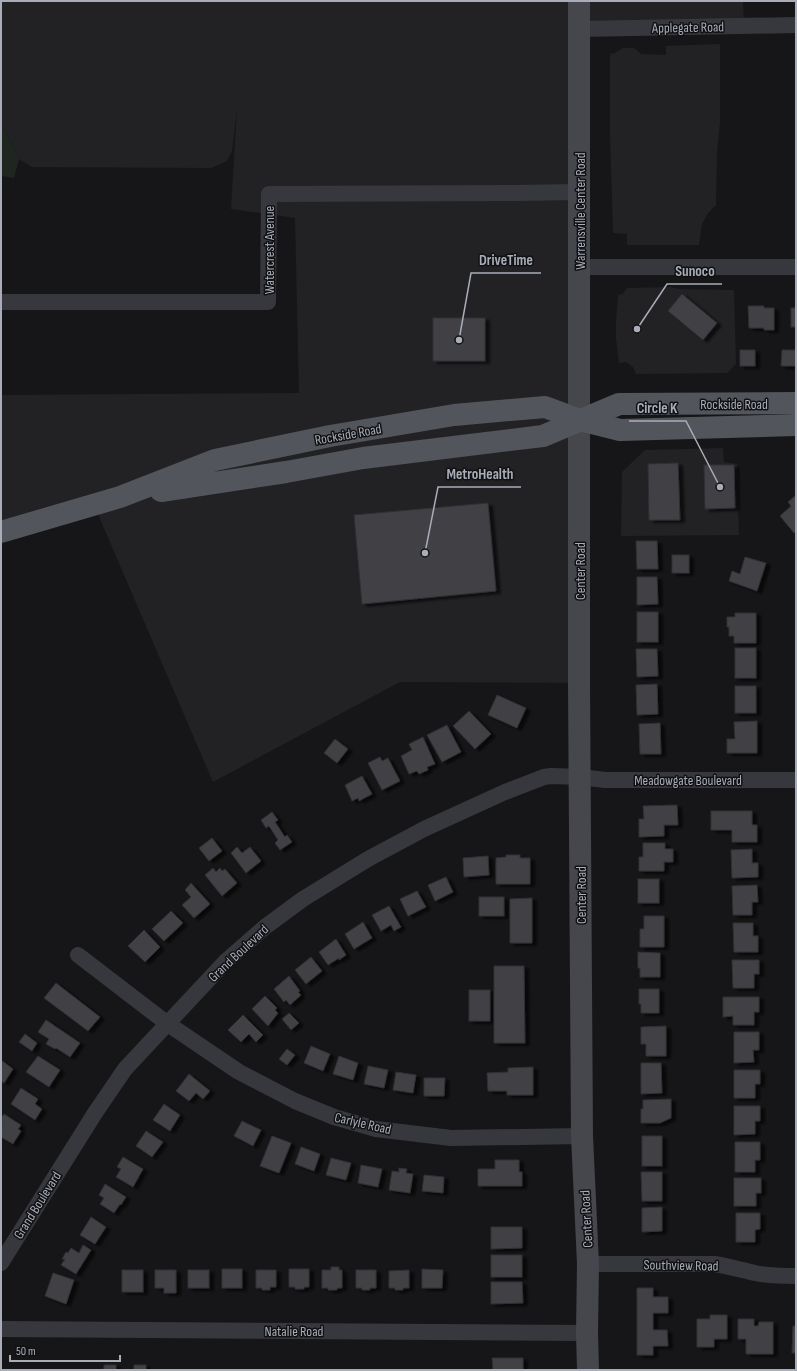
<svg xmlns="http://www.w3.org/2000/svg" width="797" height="1371" font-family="'Sofia Sans Condensed',sans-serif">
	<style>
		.built { fill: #222225 }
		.green { fill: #1e261f }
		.building { fill: #404145; stroke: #303034; filter: url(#shadow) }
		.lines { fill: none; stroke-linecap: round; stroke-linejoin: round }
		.street { stroke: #37383d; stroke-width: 16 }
		.secondary { stroke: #45474d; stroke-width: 22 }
		.primary { stroke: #53555c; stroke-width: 22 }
		.labels { text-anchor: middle; stroke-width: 3; stroke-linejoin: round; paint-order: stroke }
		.street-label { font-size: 14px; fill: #a8adb8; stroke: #111113 }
		.leader { fill: none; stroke: #a8adb8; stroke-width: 1.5 }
		.callout-dot { fill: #a8adb8; stroke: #111113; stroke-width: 1.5 }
		.callout-label { font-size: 15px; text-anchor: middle; font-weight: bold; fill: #a8adb8; stroke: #111113; stroke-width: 3; stroke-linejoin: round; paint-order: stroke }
	</style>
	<defs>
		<filter id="shadow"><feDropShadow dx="4.5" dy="2.5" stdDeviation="1" flood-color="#0009"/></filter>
	</defs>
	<rect width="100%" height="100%" fill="#161618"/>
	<g class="built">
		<path d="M1,1H743L744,26L580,29L579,683L400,682L213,782L94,505L1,532V395L299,393L295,218L231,209L237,109L232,151L227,161L211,168L32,167L19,159L4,129L1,127Z"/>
		<path d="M720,44V123L717,153L716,205L708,213L702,224L699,245H627V234L613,233L610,136V54L615,53L623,48H634L641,54L666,55V46Z"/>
		<path d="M671,287L679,289L734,290L736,364L727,373L636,374L633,367L626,362L619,363L616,338V321L618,295L623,294L627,288Z"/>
		<path d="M723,448L724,462L737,464L739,535L621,536L622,472L645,450Z"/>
	</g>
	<path class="green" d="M1,127L4,129L19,159L14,178L1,176Z"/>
	<g class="building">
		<path d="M682,294L717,323L703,340L668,311Z"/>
		<path d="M748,306H764V308H774V330H764V328H749Z"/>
		<rect x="791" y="308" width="5" height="19"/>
		<rect x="433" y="318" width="52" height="43"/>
		<rect x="740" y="350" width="15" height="16"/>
		<path d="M782,350H796V366H781Z"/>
		<path d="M678,463L680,520H649L648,464Z"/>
		<path d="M704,465H734L735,508L705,509Z"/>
		<path d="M796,495V531L794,533L780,516L791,506L788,502Z"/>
		<path d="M488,503L496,591L362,604L354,515Z"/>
		<path d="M636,541H657L658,569H637Z"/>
		<rect x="672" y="555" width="17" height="18"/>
		<path d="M745,557L766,563L757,591L729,581L732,571L740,574Z"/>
		<path d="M637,577H657L658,604L637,605Z"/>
		<rect x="637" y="612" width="21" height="30"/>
		<path d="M735,613H756V643H734V636H729V627H727V617H735Z"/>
		<rect x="735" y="648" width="21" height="30"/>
		<path d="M636,649H657L658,676L637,677Z"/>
		<path d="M657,684L658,714L637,715L636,685Z"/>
		<rect x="735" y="686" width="21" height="27"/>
		<path d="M497,695L526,708L517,728L488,715Z"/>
		<path d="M469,711L491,734L475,749L453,726Z"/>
		<path d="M757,721V753H727V739H735L734,722Z"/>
		<path d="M660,723L661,754H640L639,724Z"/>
		<path d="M447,725L461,752L442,762L427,735Z"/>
		<path d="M423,737L435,764L427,767L428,770L419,774L417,771L409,774L401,756L412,750L409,744Z"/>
		<path d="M335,739L348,749L337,763L324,753Z"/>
		<path d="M380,757L382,761L388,758L400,781L382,790L368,763Z"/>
		<path d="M362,776L372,794L359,801L358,798L352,801L345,785Z"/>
		<path d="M677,805L678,825H664V836L639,837V819H644L643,806Z"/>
		<path d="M711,811H752V825H757V842H732V830H711Z"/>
		<path d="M272,812L278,820L275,822L285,837L287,835L292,842L280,850L275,843L278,840L269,826L266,828L261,820Z"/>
		<path d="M212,838L222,851L209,861L199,848Z"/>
		<path d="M643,843H665V849H673V862H664V871H639V857H643Z"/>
		<path d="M237,847L242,853L250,847L261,861L246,873L231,853Z"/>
		<path d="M752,849V863H758V877L732,878L731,850Z"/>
		<path d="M506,855H520V858H530V884H496V858L506,857Z"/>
		<path d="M488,856L489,875L464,877L463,858Z"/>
		<path d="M213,868L216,872L220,868L222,871L225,869L237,883L222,896L205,875Z"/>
		<path d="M446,877L453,892L435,901L428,885Z"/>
		<rect x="638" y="879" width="21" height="24"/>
		<path d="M191,883L210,904L194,918L182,905L191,897L185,890Z"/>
		<path d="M757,885L758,902H752V915H733L732,886Z"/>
		<path d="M417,891L426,907L408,916L400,899Z"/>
		<rect x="479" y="897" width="25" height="19"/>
		<path d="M532,898V943H510V899Z"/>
		<path d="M389,906L401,927L394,931L391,925L381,931L372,915Z"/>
		<path d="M171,911L183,923L164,941L152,929Z"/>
		<path d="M644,916H664V947H640V929H644Z"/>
		<path d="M363,922L372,938L354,949L345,934Z"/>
		<path d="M733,923H753V936H758V952H734Z"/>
		<path d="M144,930L160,947L145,962L128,946Z"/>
		<path d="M336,939L346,955L339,960V958L328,965L319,952Z"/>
		<path d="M638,952L660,953V977H640V968H638Z"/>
		<path d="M311,957L322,971L306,984L295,970Z"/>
		<path d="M732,960H759V974H754V988H733Z"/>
		<path d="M494,966H524L525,1043H494Z"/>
		<path d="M289,976L300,991L298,992L301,995L290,1005L286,1000L284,1002L274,989Z"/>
		<path d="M56,983L100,1017L88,1031L44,998Z"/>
		<path d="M639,989H659V1013H641V1004H639Z"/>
		<rect x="469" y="990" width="21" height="31"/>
		<path d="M265,996L277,1008L275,1010L278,1013L268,1026L252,1009Z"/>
		<path d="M723,997H759V1012H754V1025H733V1016L723,1017Z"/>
		<path d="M289,1013L299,1023L291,1030L282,1019Z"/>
		<path d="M243,1015L263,1035L256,1042L249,1034L241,1042L228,1030Z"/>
		<path d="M46,1020L80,1043L70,1057L56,1048L55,1049L46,1044L49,1039L38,1032Z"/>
		<path d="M666,1026V1056H646V1044H641V1027Z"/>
		<path d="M734,1032H759V1050H753L754,1062L734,1063Z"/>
		<path d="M25,1034L37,1043L32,1051L19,1042Z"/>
		<path d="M311,1046L330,1054L323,1071L304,1063Z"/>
		<path d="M287,1049L295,1055L287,1065L279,1059Z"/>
		<path d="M38,1056L60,1070L49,1087L26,1072Z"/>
		<path d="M339,1056L358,1063L353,1080L333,1074Z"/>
		<path d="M1,1060L13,1069L4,1083L1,1081Z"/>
		<path d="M641,1063H661L662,1093L641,1094Z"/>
		<path d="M368,1066L388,1070L384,1088L364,1084Z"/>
		<path d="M533,1067V1095H507V1091H488L487,1073L508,1072V1068Z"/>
		<path d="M734,1070H760V1084H755V1098H734Z"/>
		<path d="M396,1072L416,1075L413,1093L393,1090Z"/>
		<path d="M189,1074L210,1091L203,1099L196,1093L189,1101L176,1091Z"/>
		<path d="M424,1078H445L444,1096H424Z"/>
		<path d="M21,1088L38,1099L35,1104L42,1109L35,1120L11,1104Z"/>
		<path d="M671,1099V1118L660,1123H641V1109H643V1100Z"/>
		<path d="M164,1104L180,1115L170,1131L153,1120Z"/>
		<path d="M734,1106H760V1121H755V1134L734,1135Z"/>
		<path d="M4,1114L21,1125L18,1129L21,1131L13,1144L1,1137L2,1123L1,1118Z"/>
		<path d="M242,1121L261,1130L253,1146L234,1136Z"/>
		<path d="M146,1131L163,1142L152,1157L136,1146Z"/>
		<path d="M272,1136L291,1143L279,1173L260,1166Z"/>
		<rect x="642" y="1136" width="20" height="30"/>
		<path d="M735,1142H760V1160H755V1172H735Z"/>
		<path d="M301,1147L320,1154L314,1171L295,1164Z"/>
		<path d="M123,1157L143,1169L133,1187L116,1177L121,1169L117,1167Z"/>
		<path d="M331,1158L351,1163L346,1180L326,1175Z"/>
		<path d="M495,1160H519V1172H522V1186H478V1169H495Z"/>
		<path d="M361,1165L382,1169L378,1187L358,1183Z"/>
		<path d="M399,1168L407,1169L406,1173L413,1174L410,1193L389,1190L392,1171L399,1172Z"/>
		<path d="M641,1172H662V1201H642Z"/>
		<path d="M424,1175L444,1177L443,1193L422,1191Z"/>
		<path d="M734,1178H761V1193H756V1206H734Z"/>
		<path d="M105,1184L126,1197L121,1205L120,1204L114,1213L100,1204L104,1198L99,1195Z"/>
		<path d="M662,1207V1231L642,1232V1208Z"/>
		<path d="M736,1213H760V1229L755,1230V1242H736Z"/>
		<path d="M91,1217L106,1227L95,1244L80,1235Z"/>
		<path d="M491,1227H522V1248L491,1249Z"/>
		<path d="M83,1245L91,1250L76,1274L61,1265L65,1259H62L66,1252L68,1253L71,1248L79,1253Z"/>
		<rect x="491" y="1255" width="31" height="22"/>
		<path d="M331,1267H339V1270H342V1288H337V1290H328V1288H322V1270H331Z"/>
		<rect x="222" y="1269" width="20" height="19"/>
		<path d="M289,1269H309V1287H304V1289H295V1287H289Z"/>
		<path d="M422,1269L443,1270L442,1288H422Z"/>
		<rect x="122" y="1270" width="21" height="22"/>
		<path d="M155,1270H176V1293H164V1288H155Z"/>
		<rect x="188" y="1270" width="21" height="18"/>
		<path d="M256,1270H276V1287H270V1290H262V1288H256Z"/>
		<path d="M356,1270H376V1288H370V1290H362V1288H356Z"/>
		<path d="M409,1270V1288H403V1290H395V1288H389V1271Z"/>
		<path d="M53,1273L74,1280L66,1304L45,1296Z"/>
		<path d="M491,1282H522L523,1303L491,1304Z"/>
		<path d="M637,1288H653V1297H668V1313H653V1330H667L668,1346H653V1355H637Z"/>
		<path d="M710,1315H727V1339H714V1347H697V1319H710Z"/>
		<path d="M738,1319H754V1326H758L759,1322H773V1354H746V1339H738Z"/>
		<path d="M793,1326H796V1353H792Z"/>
		<path d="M492,1358H523V1370H493Z"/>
		<path d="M104,1365H116V1370H95L104,1369Z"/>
		<path d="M134,1365H146V1370H126H134Z"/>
	</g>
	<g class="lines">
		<g class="street">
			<path d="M580,29L796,25"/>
			<path d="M580,267H796"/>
			<path d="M1,302H268L269,194L515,193L580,192"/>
			<path d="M78,955L168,1024L239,1072L295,1101L334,1117L376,1129L451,1138L582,1136"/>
			<path d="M1,1263L95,1113L125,1069L226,961L265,927L303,899L368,859L424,829L505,792L544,777L551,776L580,777L605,780H796"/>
			<path d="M588,1264H714C728,1266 741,1270 755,1273C768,1276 782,1276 796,1276"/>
			<path d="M1,1329L587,1333"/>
		</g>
		<path class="secondary" d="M579,1V683L582,1136L588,1264L587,1333L588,1370"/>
		<g class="primary">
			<path d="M161,491L286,472L363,458L543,436L619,404L796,403"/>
			<path d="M1,532L120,497L215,460L330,436L454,415L545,407L580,420L620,430L796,425"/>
		</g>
	</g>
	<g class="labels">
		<g class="street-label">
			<text transform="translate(688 27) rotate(-1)" y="5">Applegate Road</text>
			<text transform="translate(580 211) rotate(-90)" y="5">Warrensville Center Road</text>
			<text transform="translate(269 250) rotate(-90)" y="5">Watercrest Avenue</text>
			<text x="734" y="409">Rockside Road</text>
			<text transform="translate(348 434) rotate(-10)" y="5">Rockside Road</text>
			<text transform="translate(580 571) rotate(-90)" y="5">Center Road</text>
			<text x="688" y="785">Meadowgate Boulevard</text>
			<text transform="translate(581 895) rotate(-90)" y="5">Center Road</text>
			<text transform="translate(238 953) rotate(-43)" y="5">Grand Boulevard</text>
			<text transform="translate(363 1123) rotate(13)" y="5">Carlyle Road</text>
			<text transform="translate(37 1205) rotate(-58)" y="5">Grand Boulevard</text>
			<text transform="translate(586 1219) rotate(-93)" y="5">Center Road</text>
			<text transform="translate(681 1265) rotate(1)" y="5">Southview Road</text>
			<text x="294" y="1336">Natalie Road</text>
		</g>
	</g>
	<path class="leader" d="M459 340L471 273H541M637 329L667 284H722M720 487L686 421H629M425 553L438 487H521"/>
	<g class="callout-dot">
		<circle cx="459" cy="340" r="4"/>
		<circle cx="637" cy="329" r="4"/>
		<circle cx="720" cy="487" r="4"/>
		<circle cx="425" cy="553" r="4"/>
	</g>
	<g class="callout-label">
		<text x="506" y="265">DriveTime</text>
		<text x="695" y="276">Sunoco</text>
		<text x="657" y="413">Circle K</text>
		<text x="480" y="479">MetroHealth</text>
	</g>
	<rect width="797" height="1371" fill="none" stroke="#a8adb8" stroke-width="4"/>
	<path d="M10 1355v6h110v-6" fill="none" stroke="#a8adb8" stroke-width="2"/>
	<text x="16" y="1355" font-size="12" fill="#a8adb8" stroke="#111113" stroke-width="3" paint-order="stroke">50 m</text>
</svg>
